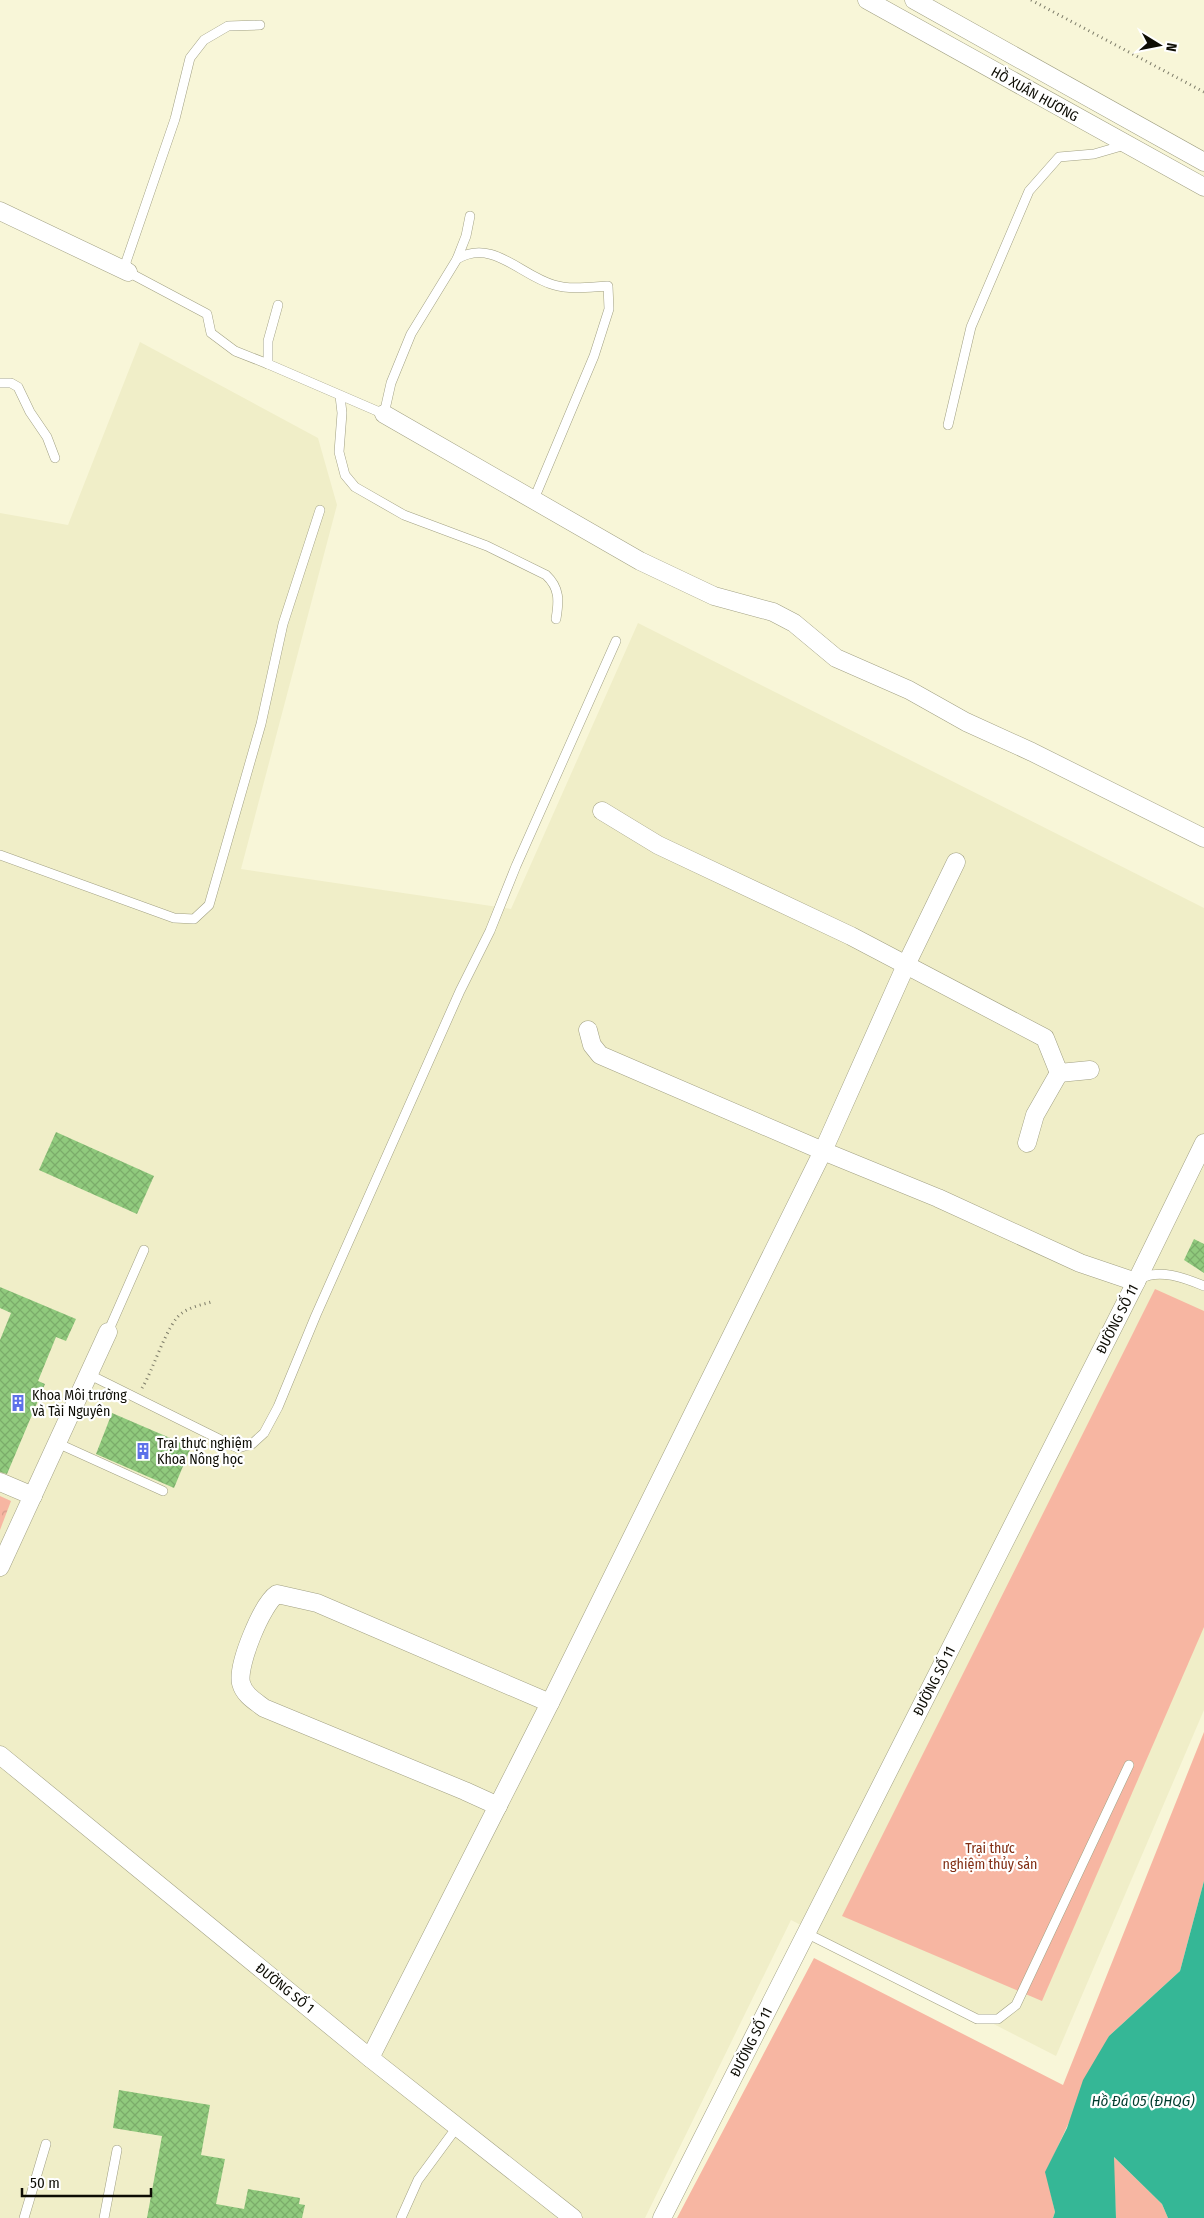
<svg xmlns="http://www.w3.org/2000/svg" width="1204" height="2218" font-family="'Fira Sans Condensed',sans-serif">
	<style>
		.built { fill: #f0eec8 }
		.green { fill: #f7b6a2 }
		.park { fill: url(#park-crowns) }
		.water { fill: #35b796 }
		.building { fill: url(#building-cross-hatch) }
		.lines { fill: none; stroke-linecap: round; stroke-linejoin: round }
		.lane-casing { stroke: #a1a083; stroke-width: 10 }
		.street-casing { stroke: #a1a083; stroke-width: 19 }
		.path { stroke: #7d7c69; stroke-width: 3; stroke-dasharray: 1 4; stroke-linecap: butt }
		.lane { stroke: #fff; stroke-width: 9 }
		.street { stroke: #fff; stroke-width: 18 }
		.labels { text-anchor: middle; stroke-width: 4.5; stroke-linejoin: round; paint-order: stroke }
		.street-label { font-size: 14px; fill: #0d0c04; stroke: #fff }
		.poi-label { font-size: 14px; fill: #0d0c04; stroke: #fff; text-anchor: start }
		.park-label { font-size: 14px; fill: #812d12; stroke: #fff }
		.water-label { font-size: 15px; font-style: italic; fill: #013c2e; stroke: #fff }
	</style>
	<defs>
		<pattern id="park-crowns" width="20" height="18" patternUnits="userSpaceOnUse" patternTransform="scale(1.25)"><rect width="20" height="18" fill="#f7b6a2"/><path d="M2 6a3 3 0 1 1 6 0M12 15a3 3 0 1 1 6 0" fill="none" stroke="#d39b8a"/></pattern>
		<pattern id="building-cross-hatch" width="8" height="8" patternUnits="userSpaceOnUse" patternTransform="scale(1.25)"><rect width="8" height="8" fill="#90ca7d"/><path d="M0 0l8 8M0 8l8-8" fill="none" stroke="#7bac6a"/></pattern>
	</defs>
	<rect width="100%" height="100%" fill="#f8f6d8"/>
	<path class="built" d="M140,342L318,438L337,505L241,869L511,909L638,623L1204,908V1710L1056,2056L791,1920L645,2218H0V513L68,525Z"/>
	<g class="green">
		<path d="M1155,1289L1204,1311V1627L1042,2001L842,1916Z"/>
		<path d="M1204,1732V1881L1180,1971L1109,2036L1046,2172L1055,2212L1053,2218H677L814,1958L1063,2085Z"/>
		<path d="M1113,2156L1162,2204L1168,2218H1116Z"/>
	</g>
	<path class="park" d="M0,1496L11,1501L0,1530Z"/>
	<path class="water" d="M1204,1881V2218H1168L1162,2204L1114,2157L1116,2218H1053L1055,2212L1045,2172L1067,2128L1083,2080L1109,2036L1180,1971Z"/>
	<g class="building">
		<path d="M56,1132L154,1176L137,1214L39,1170Z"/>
		<path d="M1194,1239L1204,1244V1273L1184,1260Z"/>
		<path d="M0,1287L76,1319L66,1341L56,1337L38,1381L45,1384L7,1474L0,1472V1340L11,1313L0,1308Z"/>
		<path d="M112,1413L191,1447L174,1488L96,1454Z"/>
		<path d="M119,2090L210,2105L201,2155L225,2159L216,2204L244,2209L248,2189L300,2198L299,2204L305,2205L302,2218H147L162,2136L113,2128Z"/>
	</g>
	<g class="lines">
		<g class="lane-casing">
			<g id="lane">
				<path d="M260,25L228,26L204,40L190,58L175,119L126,262L128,272L207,314L211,333L235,351L268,364"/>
				<path d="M457,259L466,236L470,216"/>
				<path d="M278,305L268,341V364L384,414L391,383L411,334L457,259C493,238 521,276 554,285C571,290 590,287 608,286L609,309L594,356L534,499"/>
				<path d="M0,383H11L18,387L30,412L47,437L55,458"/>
				<path d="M340,396L342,413L339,452L345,475L355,487L404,515L487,546L546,575C560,588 559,601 556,619"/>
				<path d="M948,425L971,327L1029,191L1059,157L1094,154L1125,145"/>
				<path d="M0,855L174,918L194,919L209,905L261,724L283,624L320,510"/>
				<path d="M1140,1279C1159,1268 1185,1278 1204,1286"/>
				<path d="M108,1332L144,1250"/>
				<path d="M88,1374L231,1445L238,1448L252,1444L264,1433L278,1407L316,1315L460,991L490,931L516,866L616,641"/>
				<path d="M57,1443L163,1491"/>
				<path d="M806,1933L977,2019H998L1016,2005L1129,1765"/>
				<path d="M24,2218L46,2144"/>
				<path d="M104,2218L117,2150"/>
				<path d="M401,2218L418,2180L457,2127"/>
			</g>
		</g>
		<g class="street-casing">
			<g id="street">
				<path d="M867,0L1204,187"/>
				<path d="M914,0L1204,162"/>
				<path d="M0,211L128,272"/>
				<path d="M384,414L640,561L714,596L773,612L794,623L836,658L909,690L966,722L1032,752L1204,838"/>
				<path d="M602,811L658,845L851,936L1045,1038L1059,1073L1090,1070"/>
				<path d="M588,1030L592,1045L600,1055L823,1151L938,1198L1080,1263L1136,1282"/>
				<path d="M1027,1143L1035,1115L1059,1073"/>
				<path d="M0,1482L33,1496"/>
				<path d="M0,1567L108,1332"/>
				<path d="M0,1755L370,2058L573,2218"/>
				<path d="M498,1806L465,1791L264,1708C255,1701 244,1695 241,1683C237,1665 262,1604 277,1594L317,1603L550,1703"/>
				<path d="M370,2058L550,1703L823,1151L906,965L956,862"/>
				<path d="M662,2218L1136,1282L1204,1143"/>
			</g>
		</g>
		<g class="path">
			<path d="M1031,0L1204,92"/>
			<path d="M142,1388C153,1371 167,1323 182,1313C190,1307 201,1305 211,1302"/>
		</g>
		<use href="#lane" class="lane"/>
		<use href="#street" class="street"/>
	</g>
	<defs>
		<g id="building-bare" transform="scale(1.35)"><path d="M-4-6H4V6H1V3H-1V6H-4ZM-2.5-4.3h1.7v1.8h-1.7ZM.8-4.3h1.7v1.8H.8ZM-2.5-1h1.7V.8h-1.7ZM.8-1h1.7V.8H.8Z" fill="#5d71e9" stroke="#fff" stroke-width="2.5" paint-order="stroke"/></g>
	</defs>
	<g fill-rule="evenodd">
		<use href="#building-bare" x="18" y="1403"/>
		<use href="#building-bare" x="143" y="1451"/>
	</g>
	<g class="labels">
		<g class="street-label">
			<text transform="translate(1035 94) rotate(29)" y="5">HỒ XUÂN HƯƠNG</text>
			<text transform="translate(1117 1319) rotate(-63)" y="5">ĐƯỜNG SỐ 11</text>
			<text transform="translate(934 1681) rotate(-63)" y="5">ĐƯỜNG SỐ 11</text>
			<text transform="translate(285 1988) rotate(39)" y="5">ĐƯỜNG SỐ 1</text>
			<text transform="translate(751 2042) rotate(-63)" y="5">ĐƯỜNG SỐ 11</text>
		</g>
		<g class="poi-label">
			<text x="32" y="1400">Khoa Môi trường<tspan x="32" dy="16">và Tài Nguyên</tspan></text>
			<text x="157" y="1448">Trại thực nghiệm<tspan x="157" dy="16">Khoa Nông học</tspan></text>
		</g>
		<g class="park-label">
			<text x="990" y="1853">Trại thực<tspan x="990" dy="16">nghiệm thủy sản</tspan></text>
		</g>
		<g class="water-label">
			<text x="1143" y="2106">Hồ Đá 05 (ĐHQG)</text>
		</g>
	</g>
	<g transform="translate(1159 45) rotate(100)" stroke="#ffffff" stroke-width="4" paint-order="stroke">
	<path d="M0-4L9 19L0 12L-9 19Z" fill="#0d0c04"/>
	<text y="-8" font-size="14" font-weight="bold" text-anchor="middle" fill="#0d0c04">N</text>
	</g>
	<path d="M22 2188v8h129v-8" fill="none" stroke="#0d0c04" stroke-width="2.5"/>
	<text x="30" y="2188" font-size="15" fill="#0d0c04" stroke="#ffffff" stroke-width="4" paint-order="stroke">50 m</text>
</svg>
